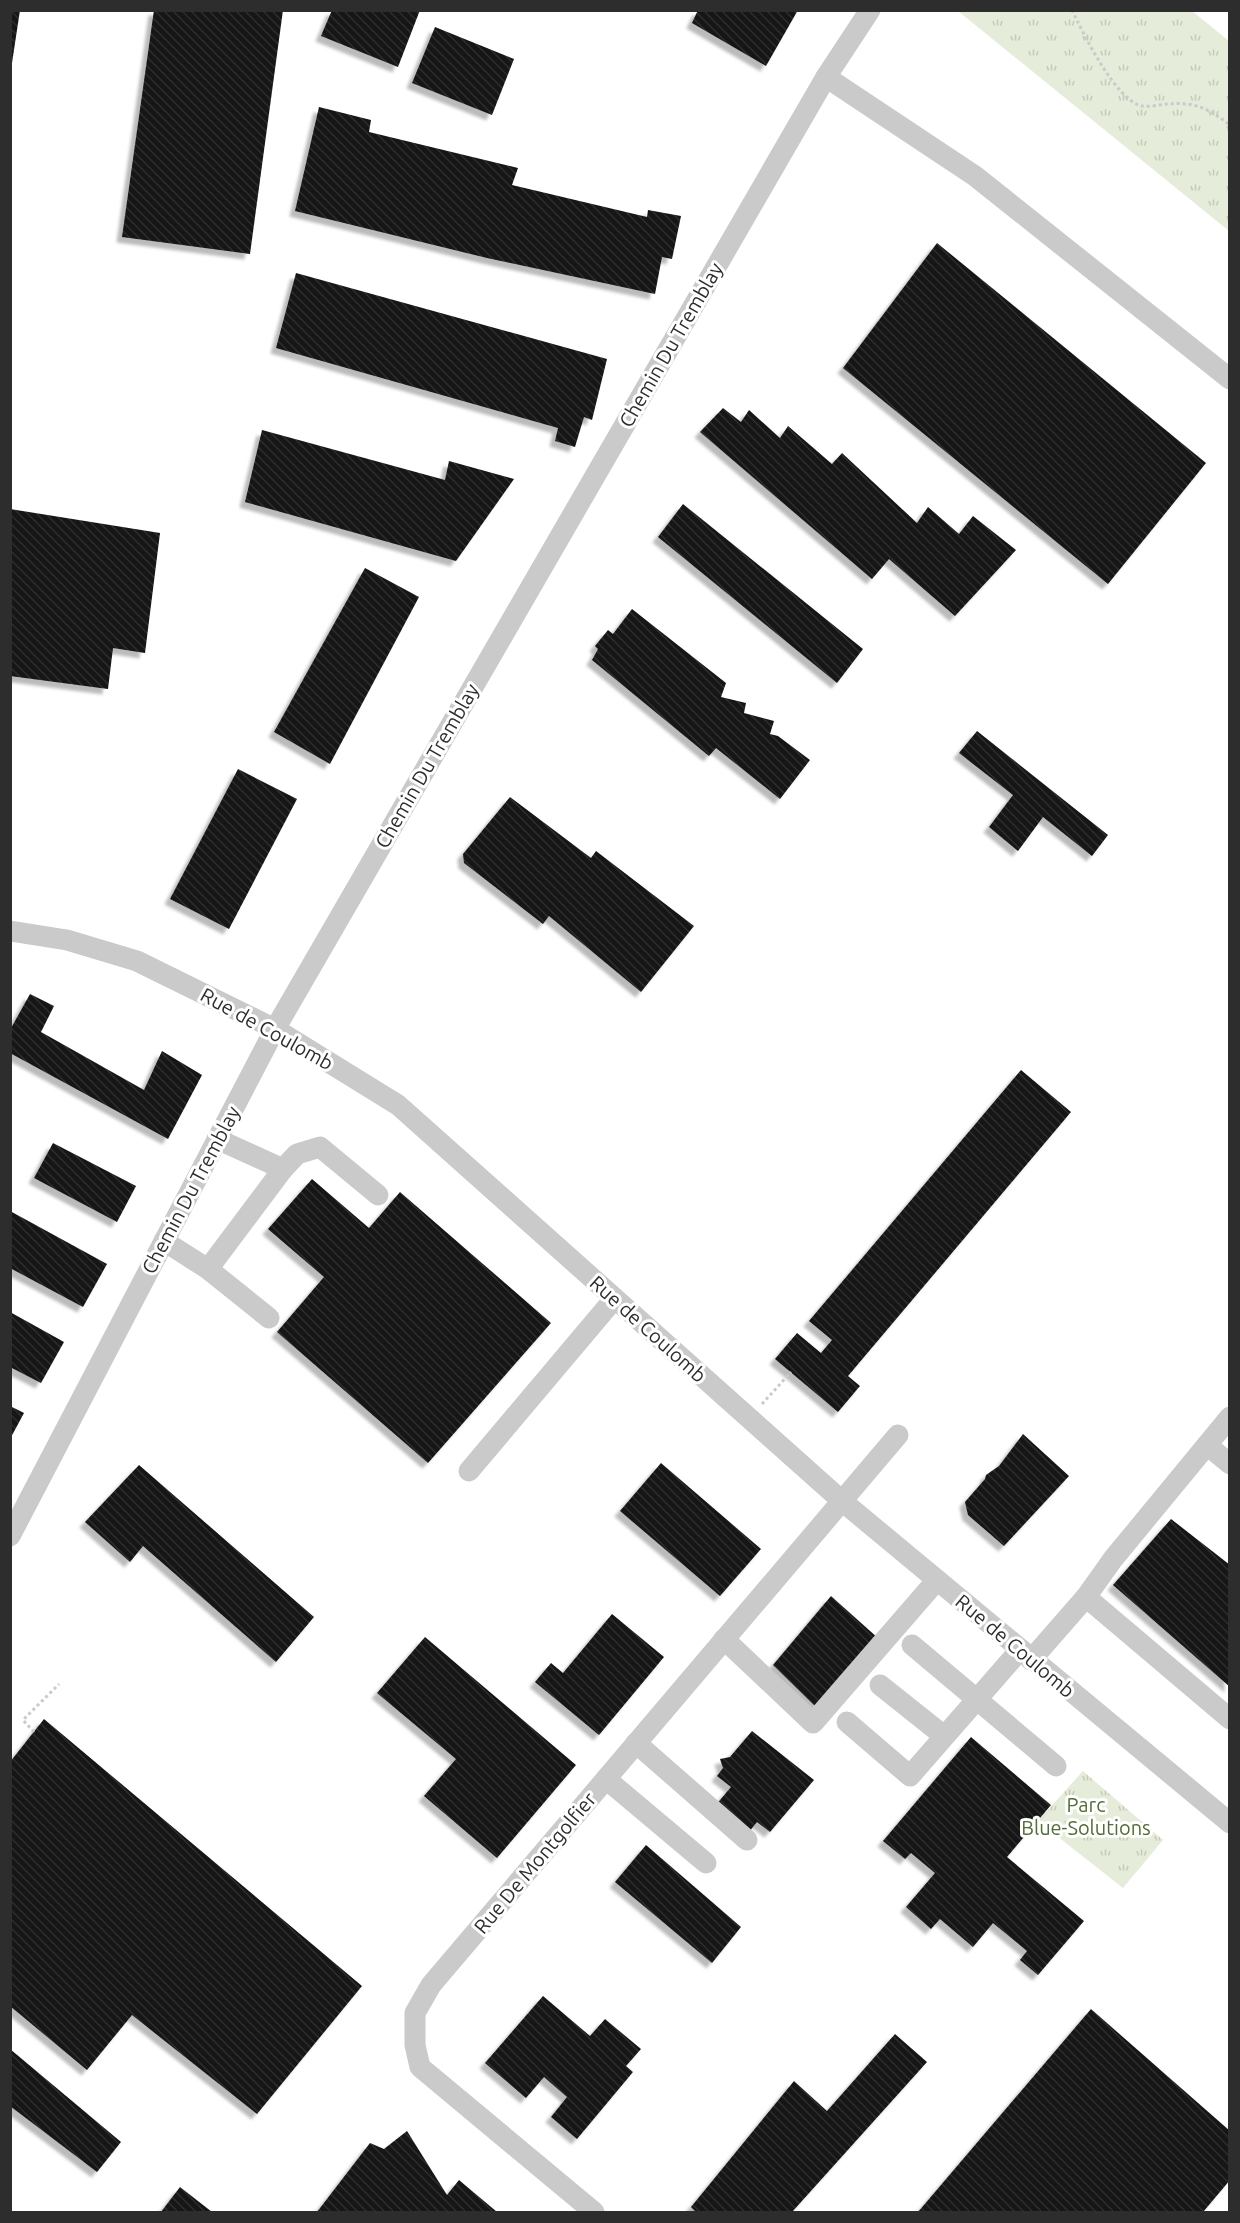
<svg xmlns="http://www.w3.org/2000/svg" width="1240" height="2223" font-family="Ubuntu,sans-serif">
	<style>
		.park { fill: url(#park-tufts) }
		.building { fill: url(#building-back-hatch); filter: url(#shadow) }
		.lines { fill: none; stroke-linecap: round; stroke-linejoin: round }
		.path { stroke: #cacaca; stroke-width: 3; stroke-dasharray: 3 3; stroke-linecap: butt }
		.minor { stroke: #cacaca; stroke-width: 21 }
		.labels { text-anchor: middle; stroke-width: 6; stroke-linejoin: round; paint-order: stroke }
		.street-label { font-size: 20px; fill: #2d2d2d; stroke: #fff }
		.park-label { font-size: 20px; fill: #546c37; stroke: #fff }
	</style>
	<defs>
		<pattern id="park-tufts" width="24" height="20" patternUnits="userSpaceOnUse" patternTransform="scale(1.5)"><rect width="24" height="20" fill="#e5ecd9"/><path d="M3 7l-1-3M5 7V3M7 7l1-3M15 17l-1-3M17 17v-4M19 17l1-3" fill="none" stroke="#c5cbbb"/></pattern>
		<pattern id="building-back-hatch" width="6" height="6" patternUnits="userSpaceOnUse" patternTransform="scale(1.5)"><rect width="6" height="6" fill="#141414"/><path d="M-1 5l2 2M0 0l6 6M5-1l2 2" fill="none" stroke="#2e2e2e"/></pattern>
		<filter id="shadow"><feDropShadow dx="-5.5" dy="5.5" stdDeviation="1.5" flood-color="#0004"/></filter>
	</defs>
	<rect width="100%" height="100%" fill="#fff"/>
	<g class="park">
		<path d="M958,11H1192L1229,41V231Z"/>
		<path d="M1083,1771L1163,1840L1123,1888L1038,1821Z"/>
	</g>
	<g class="building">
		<path d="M10,10H20L12,63H10Z"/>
		<path d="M154,10H283L250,254L122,237Z"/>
		<path d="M332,10H420L398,67L321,36Z"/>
		<path d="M698,10H798L766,66L692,23Z"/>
		<path d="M435,27L514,59L492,115L412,83Z"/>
		<path d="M319,107L371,120L369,132L518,168L512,185L647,217L648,210L681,216L672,259L662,257L655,294L487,258L295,211Z"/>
		<path d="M937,243L1206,463L1108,584L843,368Z"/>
		<path d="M296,273L607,359L592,420L584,417L575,447L555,441L558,428L276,348Z"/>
		<path d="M723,408L741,422L749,410L780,438L788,426L832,464L842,453L917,523L928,507L959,534L973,516L1016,550L955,616L889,559L872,579L700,432Z"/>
		<path d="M262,430L445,480L449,461L514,479L456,561L245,502Z"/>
		<path d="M683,504L863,649L837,683L658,537Z"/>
		<path d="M10,509L160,533L145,653L113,648L108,689L10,676Z"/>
		<path d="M365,568L419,597L330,764L274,732Z"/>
		<path d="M632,609L726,683L721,697L746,703L744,713L774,721L770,734L778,736L810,760L780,799L716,748L709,756L592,660L598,649L595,646L608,630L613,634Z"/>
		<path d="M977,731L1108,835L1092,856L1043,817L1018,851L989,827L1013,795L959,753Z"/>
		<path d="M238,769L297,799L229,929L170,899Z"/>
		<path d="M510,797L591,858L596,851L694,926L641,992L549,916L543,924L464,863L463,854Z"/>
		<path d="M30,994L54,1006L41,1032L144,1090L162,1051L202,1075L168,1139L10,1053V1030Z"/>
		<path d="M1021,1070L1071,1112L848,1376L860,1386L838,1412L775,1359L797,1333L821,1353L832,1340L809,1321Z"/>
		<path d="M53,1143L136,1186L117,1222L34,1178Z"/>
		<path d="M312,1179L369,1228L400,1192L551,1323L428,1463L277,1332L324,1277L268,1229Z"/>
		<path d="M10,1211L107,1264L83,1307L10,1268Z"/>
		<path d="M10,1312L64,1342L41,1383L10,1367Z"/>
		<path d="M10,1406L24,1413L10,1439Z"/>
		<path d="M1023,1434L1069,1476L1004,1546L968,1515L965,1502L985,1479L986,1475L999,1466Z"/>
		<path d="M661,1463L761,1549L720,1596L620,1511Z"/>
		<path d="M139,1465L314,1617L276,1662L143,1546L130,1562L85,1522Z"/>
		<path d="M1171,1519L1230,1565V1687L1113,1585Z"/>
		<path d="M831,1596L879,1639L818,1709L773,1665Z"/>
		<path d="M612,1614L664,1657L599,1735L535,1682L551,1663L563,1673Z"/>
		<path d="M425,1637L576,1765L497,1858L424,1796L456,1759L377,1693Z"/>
		<path d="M44,1719L362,1986L257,2114L132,2015L87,2070L10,2006V1762Z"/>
		<path d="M752,1731L814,1780L770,1832L757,1822L748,1833L715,1806L731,1787L717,1776L723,1768L720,1759L730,1757Z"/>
		<path d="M971,1737L1051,1805L1007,1857L1084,1921L1038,1975L1020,1960L1027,1951L993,1923L973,1947L940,1919L931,1929L906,1907L935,1873L911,1853L905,1859L883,1841Z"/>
		<path d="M646,1845L741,1927L712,1963L615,1882Z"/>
		<path d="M543,1996L590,2036L605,2019L641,2049L626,2066L633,2072L577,2139L551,2117L567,2097L544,2077L526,2098L485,2063Z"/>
		<path d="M1091,2009L1230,2131V2180L1203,2212H918Z"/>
		<path d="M895,2034L927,2062L792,2212H696L691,2207L794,2081L827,2111Z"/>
		<path d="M10,2049L121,2142L97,2172L10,2106Z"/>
		<path d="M407,2131L447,2195L459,2180L497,2212H317L370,2143L384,2149Z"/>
		<path d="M180,2187L212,2212H161Z"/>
	</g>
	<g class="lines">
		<g class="path">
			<path d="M1072,10C1083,33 1116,101 1142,106C1149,107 1159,105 1166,104C1195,102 1206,107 1230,125"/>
			<path d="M762,1404L791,1372"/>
			<path d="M34,1732L23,1720L59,1684"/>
		</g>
		<g class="minor">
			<path d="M826,77L975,176L1230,379"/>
			<path d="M10,931L67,940L137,961L275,1029L398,1105L842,1501L1230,1823"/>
			<path d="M283,1169L297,1154L320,1147L378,1195"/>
			<path d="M164,1241L208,1269L283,1169L217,1139"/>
			<path d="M208,1269L269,1318"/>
			<path d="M1207,1445L1230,1464"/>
			<path d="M469,1471L614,1299"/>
			<path d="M10,1536L275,1029L826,77L870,10"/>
			<path d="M1086,1597L1113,1559L1230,1417"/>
			<path d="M724,1639L813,1723L937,1580"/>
			<path d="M912,1645L1056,1766"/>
			<path d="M1031,1660L1086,1597L1230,1719"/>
			<path d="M880,1685L944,1736"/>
			<path d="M847,1722L910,1776L1020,1650"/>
			<path d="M636,1743L747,1840"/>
			<path d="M606,1779L706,1863"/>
			<path d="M594,2212L420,2067L415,2045V2013L431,1985L898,1435"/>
		</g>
	</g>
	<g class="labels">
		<g class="street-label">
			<text transform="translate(671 345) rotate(-60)" y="7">Chemin Du Tremblay</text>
			<text transform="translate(427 766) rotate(-60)" y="7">Chemin Du Tremblay</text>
			<text transform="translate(267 1029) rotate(29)" y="7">Rue de Coulomb</text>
			<text transform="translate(191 1190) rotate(-62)" y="7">Chemin Du Tremblay</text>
			<text transform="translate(648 1329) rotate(42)" y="7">Rue de Coulomb</text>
			<text transform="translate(1015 1646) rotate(40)" y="7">Rue de Coulomb</text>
			<text transform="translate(535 1863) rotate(-50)" y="7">Rue De Montgolfier</text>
		</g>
		<g class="park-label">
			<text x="1086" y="1812">Parc<tspan x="1086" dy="23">Blue-Solutions</tspan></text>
		</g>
	</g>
	<rect width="1240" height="2223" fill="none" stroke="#2d2d2d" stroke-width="24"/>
</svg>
